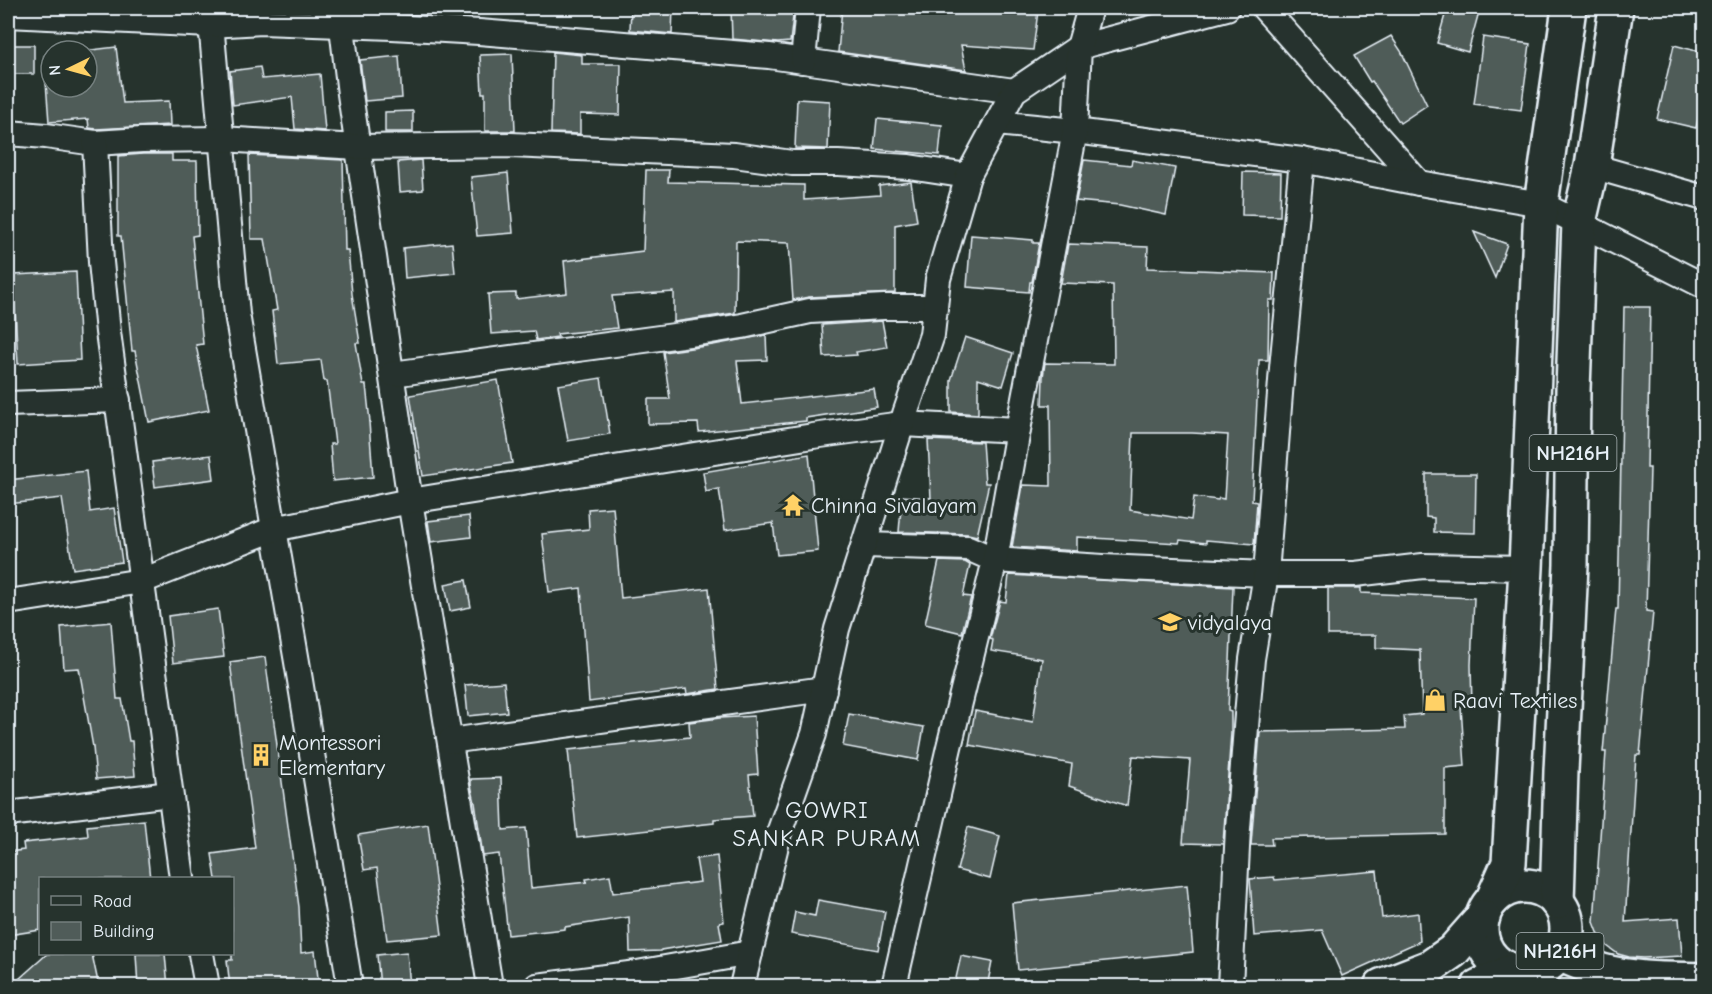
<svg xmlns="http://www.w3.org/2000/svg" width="1712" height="994" font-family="'Comic Neue',sans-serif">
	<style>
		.building { fill: #505c59; stroke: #e8f1f8; stroke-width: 1.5; fill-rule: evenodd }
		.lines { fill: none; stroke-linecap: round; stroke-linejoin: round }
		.street-casing { stroke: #e8f1f8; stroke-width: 28 }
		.primary-casing { stroke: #e8f1f8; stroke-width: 38 }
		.highway-casing { stroke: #e8f1f8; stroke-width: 38 }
		.street { stroke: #26332d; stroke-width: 24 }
		.primary { stroke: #26332d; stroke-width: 33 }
		.highway { stroke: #26332d; stroke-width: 33 }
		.labels { text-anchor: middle; stroke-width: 6; stroke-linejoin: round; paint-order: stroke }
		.shield { fill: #26332d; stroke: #aeb8bb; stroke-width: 1.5 }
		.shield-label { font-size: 21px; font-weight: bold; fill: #e8f1f8 }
		.poi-label { font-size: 22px; fill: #e8f1f8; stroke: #26332d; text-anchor: start }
		.neighbourhood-label { font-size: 24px; letter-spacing: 1.5px; fill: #e8f1f8; stroke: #26332d }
	</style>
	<rect width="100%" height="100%" fill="#26332d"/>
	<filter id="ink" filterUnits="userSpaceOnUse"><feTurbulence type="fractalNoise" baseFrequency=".0167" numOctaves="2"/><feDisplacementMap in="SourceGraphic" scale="12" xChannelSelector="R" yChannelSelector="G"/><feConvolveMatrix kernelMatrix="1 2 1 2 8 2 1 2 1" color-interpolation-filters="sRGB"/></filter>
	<g filter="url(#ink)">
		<g class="building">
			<path d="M631,8H673L672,34L630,30Z"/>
			<path d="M731,8H794L790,42L778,43L732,39Z"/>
			<path d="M842,8H1013V10L1038,11L1033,50L961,45L966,70L838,52Z"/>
			<path d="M1447,8H1480L1468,52L1437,43Z"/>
			<path d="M1391,36L1401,51L1427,105L1400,123L1372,81L1370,82L1354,56Z"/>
			<path d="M1483,37L1530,44L1521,110L1474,104Z"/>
			<rect x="8" y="45" width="26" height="29"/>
			<path d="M1674,45L1704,53V93L1696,128L1657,119Z"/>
			<path d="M116,47L123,103L169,101L170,125L96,129L89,128L88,119L49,122L44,56L51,55V87H87V51H83Z"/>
			<path d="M553,52L582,55V64H621L620,115L580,114V134L551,133Z"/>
			<path d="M512,54L515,131H485V93H482L480,55Z"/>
			<path d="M399,56L402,98L365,101L360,60Z"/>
			<path d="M260,67L262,79L320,74L325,131L295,129L292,97L233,105L230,71Z"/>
			<path d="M797,99L830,101L828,149L795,148Z"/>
			<path d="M413,111V132H385V112Z"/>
			<path d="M877,119L942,125L939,155L874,149Z"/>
			<path d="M143,154H172V161H197L198,235L192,236L203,344L196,345L209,410L149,422L135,351H132L121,236H118V156Z"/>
			<path d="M249,155L343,160L345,250H348L352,294L360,343H356L363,385H366L370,422H369L373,477L333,481L330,444H335L327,381H324L321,360L278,364L272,311L277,310L265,239H251Z"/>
			<path d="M421,160L423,190L400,192L398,162Z"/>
			<path d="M1084,160L1131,165L1132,160L1175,168L1166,215L1120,205L1076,201Z"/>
			<path d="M646,170H669L668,182L804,185V200L880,195L879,186L911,182L917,221L895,225V293L809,297L793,300L789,243L736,241L735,313L674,322V292L612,296L617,328L557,334L558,337L536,340L534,331L491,334L488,294L516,293V299L567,293L564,261L643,251Z"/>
			<path d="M1243,172L1281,173L1280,216L1242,215Z"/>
			<path d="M508,173L513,233L477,236L471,177Z"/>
			<path d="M1474,232L1507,244L1495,278Z"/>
			<path d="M971,235L1033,240V243H1039L1032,282H1030L1029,292L967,287Z"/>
			<path d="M452,243L455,273L405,278L403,248Z"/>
			<path d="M1068,244L1148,247L1147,268L1274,273L1273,300H1269L1268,360H1259L1252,501L1257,502L1254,544L1206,540V543L1180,540L1179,543L1077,537V551L1012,547L1023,485L1051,486L1050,405H1042L1043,377L1045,363L1114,364L1113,285L1061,283ZM1133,433H1192L1228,435L1224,499L1219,498L1218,500L1194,497L1191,520L1130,510Z"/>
			<path d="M76,272L80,360L18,364L13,275Z"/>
			<path d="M1624,307H1650L1647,468H1650L1646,611L1653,612L1640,755H1636L1625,922L1679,918L1682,956L1643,958L1629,957L1618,954L1607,946L1599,935L1594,922L1606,752H1603L1616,609H1618Z"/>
			<path d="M882,321L887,347L856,352L857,355L824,357L822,325Z"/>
			<path d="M766,335L767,360L737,361L742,404L874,389L877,407L806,418V421L699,432L698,423L648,424V399H670L663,352L713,345Z"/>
			<path d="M965,337L1013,353L1003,386L978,378V414L951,412V380Z"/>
			<path d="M601,378L610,434L568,441L558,385Z"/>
			<path d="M498,380L512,463L423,476L410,395Z"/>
			<path d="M928,440L982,442L985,483H989L977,536L968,534L899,532L902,496L931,498Z"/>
			<path d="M809,454L818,551L777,555L773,523L725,530L719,489L706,492L703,472Z"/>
			<path d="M211,455L214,479L155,487L152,462Z"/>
			<path d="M86,471L90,512L114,508L122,562L73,569L62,498L8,504V480Z"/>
			<path d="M1426,474H1476L1475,533L1434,532V518L1426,517Z"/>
			<path d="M613,507L621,598L709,588L718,689L687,694L686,689L589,702L581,588L549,592L542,534L589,529L588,509Z"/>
			<path d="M469,516L471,537L431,542L428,521Z"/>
			<path d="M939,561L965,562L970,565L963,596L971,597L962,633L925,624Z"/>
			<path d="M1009,575L1233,587L1228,711L1231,712V733L1223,844L1183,843L1190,760L1133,756L1127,806L1069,786L1072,764L969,745L975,711L1033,722L1042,659L991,651L993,640L990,639L1000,601L1006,602Z"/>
			<path d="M466,580L471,607L450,611L445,584Z"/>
			<path d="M1328,588H1361V593L1474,598L1471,665L1472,707H1461L1465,766L1445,768V834L1271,838L1272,845H1251L1260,732L1405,729L1404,716L1422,714L1420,650L1376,648V635H1328Z"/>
			<path d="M218,609L224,657L173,663L168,616Z"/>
			<path d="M111,622L117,699H122L129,741H132L135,776L96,779L93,747L79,668L64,669L61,627Z"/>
			<path d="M265,657L299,907L301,953L315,951L319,987H230L227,960H232V879H216L212,854L255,848L230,662Z"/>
			<path d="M504,682L507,712L468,716L465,685Z"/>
			<path d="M849,714L924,727L918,760L843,746Z"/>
			<path d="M754,716L758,774L749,775L753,816L714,819V823L577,838L568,750L690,737L689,722L720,718Z"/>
			<path d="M501,778L503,830L526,828L531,888L587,882L586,879L610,875L613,893L700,882L696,859L717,856L724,922L719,923L722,940L661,950V951L630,952L629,917L565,927V929L508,935L499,854L483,856L475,803L471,785V779Z"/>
			<path d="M144,820L150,879H40V930L8,935V852L24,850L23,843L88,836L87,826Z"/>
			<path d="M428,824L442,935L387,940L377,868L364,870L358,835Z"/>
			<path d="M968,827L1000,836L990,879L957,870Z"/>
			<path d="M1377,871L1382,918L1418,913L1420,941L1342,976L1322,930L1254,936L1250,879L1274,877L1275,880Z"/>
			<path d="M1187,885L1193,952L1018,970L1012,903Z"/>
			<path d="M818,900L885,912L878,950L791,934L795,912L815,916Z"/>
			<path d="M407,952L410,987H380L377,955Z"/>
			<path d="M47,954H92L99,987H10Z"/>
			<path d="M136,954H165L168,987H138Z"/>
			<path d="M961,956L992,962L987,987H954Z"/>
		</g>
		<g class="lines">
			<g class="street-casing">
				<g id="street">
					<path d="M207,8L212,34L237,314L297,662L350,986"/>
					<path d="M1264,8L1419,183L1541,204L1704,286"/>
					<path d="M340,10L350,94L410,501L490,986"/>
					<path d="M8,15L210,25L262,22L392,27L479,32L769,56L1014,91"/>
					<path d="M803,61L808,8"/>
					<path d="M997,123L1075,131L1302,160L1419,183"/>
					<path d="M8,133L46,136L95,143L142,140L221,139L358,147L511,145L734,155L792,163H838L909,167L968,176"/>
					<path d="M95,143L101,262L108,332L182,878"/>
					<path d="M1592,166L1704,198"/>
					<path d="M392,374L711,331L742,326L810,311L884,307H935"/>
					<path d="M8,404L118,400"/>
					<path d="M864,545L968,548L995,560L1103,567L1266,574H1355L1423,566L1526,568"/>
					<path d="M8,602L142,581L274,529L410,501L813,436L902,424L1018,430"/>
					<path d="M450,741L824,689"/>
					<path d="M8,814L170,794"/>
					<path d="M201,954L207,986"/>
					<path d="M1541,969L1544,986"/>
					<path d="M537,986L637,973L750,953"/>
					<path d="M742,986L779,833L814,734L837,629L905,414L932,335L938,279L968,176L1014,91L1079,47L1227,8"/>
					<path d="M894,986L949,747L995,560L1018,430L1075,131L1079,47L1090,8"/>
					<path d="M1230,986L1238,828L1247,715L1252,659L1266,574L1282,368L1302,160"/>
				</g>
			</g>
			<g class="primary-casing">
				<path id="primary" d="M1559,954C1573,960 1587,966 1602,971C1635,980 1671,979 1704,980"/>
			</g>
			<g class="highway-casing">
				<g id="highway">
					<circle cx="1524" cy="929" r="43"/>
					<path d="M1493,899L1509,863L1526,568L1541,204L1569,8"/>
					<path d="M1557,902L1561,771L1571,565L1573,390L1579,222L1592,166L1616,8"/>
					<path d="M1381,986L1430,967L1453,951L1483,917"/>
					<path d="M1479,986L1512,971"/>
				</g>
			</g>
			<use href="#street" class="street"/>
			<use href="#primary" class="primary"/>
			<use href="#highway" class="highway"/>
		</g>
	</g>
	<defs>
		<g id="temple-bare" transform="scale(1.8)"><path d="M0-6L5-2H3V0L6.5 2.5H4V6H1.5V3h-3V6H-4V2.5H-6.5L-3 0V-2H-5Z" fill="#ffd166" stroke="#26332d" stroke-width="2.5" paint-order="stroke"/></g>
		<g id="university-bare" transform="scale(1.8)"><path d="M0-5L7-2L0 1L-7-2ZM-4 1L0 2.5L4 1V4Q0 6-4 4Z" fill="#ffd166" stroke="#26332d" stroke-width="2.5" paint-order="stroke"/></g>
		<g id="shop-bare" transform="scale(1.8)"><path d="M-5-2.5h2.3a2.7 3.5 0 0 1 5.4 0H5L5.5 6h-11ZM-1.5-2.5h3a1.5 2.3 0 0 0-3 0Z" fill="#ffd166" stroke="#26332d" stroke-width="2.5" paint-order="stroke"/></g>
		<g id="building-bare" transform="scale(1.8)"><path d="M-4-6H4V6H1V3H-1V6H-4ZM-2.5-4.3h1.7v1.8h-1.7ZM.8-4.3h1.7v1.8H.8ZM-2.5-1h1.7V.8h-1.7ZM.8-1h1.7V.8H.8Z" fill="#ffd166" stroke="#26332d" stroke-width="2.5" paint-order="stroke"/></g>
	</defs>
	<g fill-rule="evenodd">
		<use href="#temple-bare" x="793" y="505"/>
		<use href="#university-bare" x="1170" y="622"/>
		<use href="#shop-bare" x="1435" y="700"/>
		<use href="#building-bare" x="261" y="755"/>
	</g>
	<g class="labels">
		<g class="shield">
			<rect x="1529.5" y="435" width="87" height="36" rx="4.5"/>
			<rect x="1516.5" y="933" width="87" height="36" rx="4.5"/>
		</g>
		<g class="shield-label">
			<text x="1573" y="460">NH216H</text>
			<text x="1560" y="958">NH216H</text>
		</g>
		<g class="poi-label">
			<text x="811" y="513">Chinna Sivalayam</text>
			<text x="1188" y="630">vidyalaya</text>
			<text x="1453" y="708">Raavi Textiles</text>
			<text x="279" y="750">Montessori<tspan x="279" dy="25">Elementary</tspan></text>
		</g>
		<g class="neighbourhood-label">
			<text x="827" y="818">GOWRI<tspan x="827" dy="28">SANKAR PURAM</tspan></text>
		</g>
	</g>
	<rect width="1712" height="994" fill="none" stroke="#26332d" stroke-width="30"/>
	<rect x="15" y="15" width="1682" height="964" fill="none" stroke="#e8f1f8" stroke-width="2" filter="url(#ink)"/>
	<rect x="39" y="877" width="195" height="78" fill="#26332d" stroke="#747f7e" stroke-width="1.5"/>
	<rect x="51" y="896" width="30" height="9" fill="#26332d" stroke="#747f7e" stroke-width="1.5"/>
	<text x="93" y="907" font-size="18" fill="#e8f1f8">Road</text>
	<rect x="51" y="922" width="30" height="18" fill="#505c59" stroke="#747f7e" stroke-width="1.5"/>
	<text x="93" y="937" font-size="18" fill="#e8f1f8">Building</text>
	<g transform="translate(69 69) rotate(265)"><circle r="28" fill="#26332d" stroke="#747f7e" stroke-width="1.5"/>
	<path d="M0-4.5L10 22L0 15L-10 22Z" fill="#ffd166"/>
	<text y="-9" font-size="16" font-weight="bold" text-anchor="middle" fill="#e8f1f8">N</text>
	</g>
</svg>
